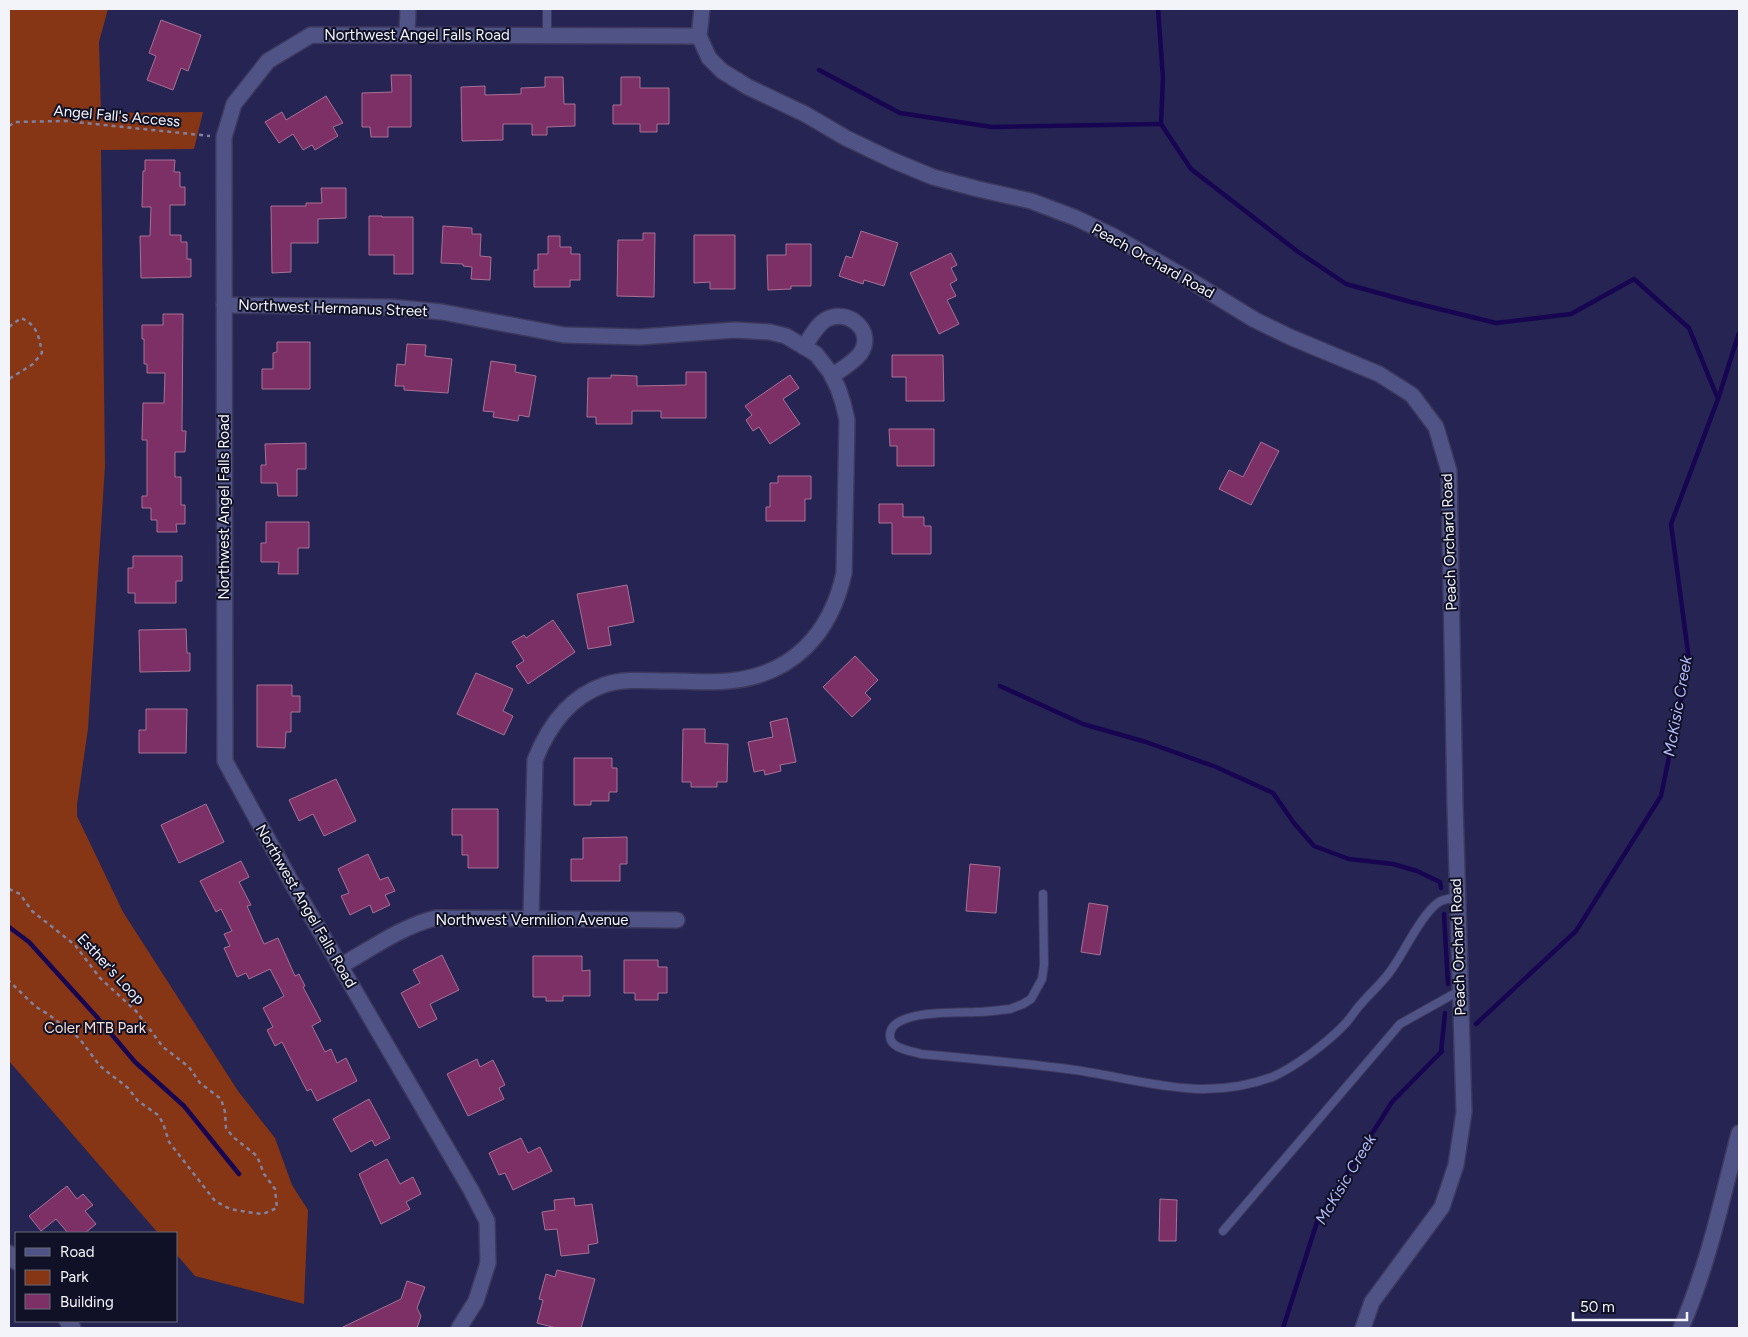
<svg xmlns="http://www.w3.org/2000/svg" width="1748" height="1337" font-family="Figtree,sans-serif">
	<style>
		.green { fill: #863515 }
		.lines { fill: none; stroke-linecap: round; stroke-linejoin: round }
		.stream { stroke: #170552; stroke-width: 4.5 }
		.building { fill: #7c3066; stroke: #a87195 }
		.service-casing { stroke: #3d395e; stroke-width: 10 }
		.minor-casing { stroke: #3d395e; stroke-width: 18 }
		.path { stroke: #82829e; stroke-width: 2.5; stroke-dasharray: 4 4; stroke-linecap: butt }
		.service { stroke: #505386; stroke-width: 8 }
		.minor { stroke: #505386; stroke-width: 15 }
		.labels { text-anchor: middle; stroke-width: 4; stroke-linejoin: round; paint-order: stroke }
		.street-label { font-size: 15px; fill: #f3f4fa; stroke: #101126 }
		.park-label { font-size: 15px; fill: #f6ddd4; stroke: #101126 }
		.water-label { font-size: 16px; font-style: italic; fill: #b4bafc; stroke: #101126 }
	</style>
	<rect width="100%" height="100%" fill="#252453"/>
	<path class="green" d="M9,9H108L99,42L101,113L203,112L194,149L101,150L105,466L88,729L77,805V816L123,912L238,1091L275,1138L292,1185L308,1210L304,1304L195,1276L176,1254V1233H158L9,1061Z"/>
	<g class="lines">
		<g class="stream">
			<path d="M1158,9L1163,78L1161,124L1191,169L1297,251L1346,284L1411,302L1496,323L1571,314L1634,279L1689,328L1718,399"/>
			<path d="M819,70L900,113L992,127L1161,124"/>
			<path d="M1000,686L1083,724L1146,742L1216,767L1273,793L1294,823L1314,846L1349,859L1393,864L1417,871L1440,882L1441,888"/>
			<path d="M1444,914L1448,984"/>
			<path d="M9,927L29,942L96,1016L135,1062L184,1106L239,1174"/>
			<path d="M1476,1024L1576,931L1661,796L1689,660L1671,524L1718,399L1739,333"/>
			<path d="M1441,1052L1445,1013"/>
			<path d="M1283,1328L1318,1219L1392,1102L1442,1051"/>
		</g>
	</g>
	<g class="building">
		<path d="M161,20L201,35L188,71L181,68L173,90L147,80L156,56L149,53Z"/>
		<path d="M391,75H411V127H388V137H371L370,127H362V93L392,92Z"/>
		<path d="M545,77H563L564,104H575V126L547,127V135H532V124H503V140L462,141L461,87L485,86V95L521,94V88L545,87Z"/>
		<path d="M621,77H640V88H669V124H657V132H640V124H613V105H621Z"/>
		<path d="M326,96L343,123L333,127L338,136L315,150L312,145L303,150L293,134L279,143L265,122L282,112L286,120Z"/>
		<path d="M145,160H175L174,172H180V187H185V205H170V235H181V242H187V259H191V277L141,278L140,236H150L151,207H142L143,171H145Z"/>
		<path d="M321,188H346V218L318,219V243H291V272L272,273L271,206H306V203H322Z"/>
		<path d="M369,216H382V217H413V274H394V255H369Z"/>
		<path d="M443,226L472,228V234H481L480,256L491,257L490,280L471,279L472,267L463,266V264L441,263Z"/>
		<path d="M861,231L898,243L884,286L864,280L863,284L839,276L846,256L852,258Z"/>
		<path d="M643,233H655L654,297L617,296L618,240H643Z"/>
		<path d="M694,235H735V289H710V282L694,283Z"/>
		<path d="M548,236H560V247H571V254H580V280H570V287H534V270H538V254H548Z"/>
		<path d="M786,244H811V286H791V289L768,290L767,255H786Z"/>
		<path d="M951,253L957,265L951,268L957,280L950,284L956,296L947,300L959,324L939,334L910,273Z"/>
		<path d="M163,314H183L182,431H186L185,452H175V477H181V505H185V524H176L177,532H157V520H151V508H142V496H147V440H142L143,403H164L165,373H147V364H144V339H142V325H163Z"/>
		<path d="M277,342H310V389H262V369H273V353L277,352Z"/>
		<path d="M407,344L426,345L425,356L452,359L448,393L404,390V386H395L397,364L405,365Z"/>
		<path d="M892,355H943L944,401H906V377H892Z"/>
		<path d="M491,361L516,365L515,372L536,376L529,417L519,415L518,421L493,417L494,412L483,411Z"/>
		<path d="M686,372H706V418H661V411H632V424H596V417H587L588,378H611V375L637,376V386L686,385Z"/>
		<path d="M790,375L799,388L783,399L800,424L770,444L759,427L753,431L746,420L752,415L745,406Z"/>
		<path d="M889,429H934V466H897V446H890Z"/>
		<path d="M1261,442L1279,451L1251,505L1219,489L1229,470L1243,477Z"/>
		<path d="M306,443V469H297V496H278L277,483H261V465H266L265,444Z"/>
		<path d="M778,476H811V499H805V521H766V507H770V483H778Z"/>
		<path d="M879,504H903V517H924V526H931V554H892V523H879Z"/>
		<path d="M266,522H309V548H298V574H278L279,562H261V543H266Z"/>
		<path d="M133,556H182V581H176V603H135V593H128V568H133Z"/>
		<path d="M627,585L634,622L608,627L611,645L588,649L577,594Z"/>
		<path d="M553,620L575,652L528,684L516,666L524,661L512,642L524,635L526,638Z"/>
		<path d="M186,629L187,653H190V671L140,672L139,630Z"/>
		<path d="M855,656L878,680L865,693L871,699L852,717L823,687Z"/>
		<path d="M476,673L513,689L503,711L513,716L504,735L457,714Z"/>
		<path d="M257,685H292V696H300V712H291V732H286L285,748L257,747Z"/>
		<path d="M146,709H187L186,753H139V730H146Z"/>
		<path d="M787,718L796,762L780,765L781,771L765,775L764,770L754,772L748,742L773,737L770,722Z"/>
		<path d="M683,729H705V743L728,744L727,782H717V787H691V782H682Z"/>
		<path d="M574,758H612V768H617V792H609V801H591V805H574Z"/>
		<path d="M336,779L356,821L324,836L313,814L299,821L289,800Z"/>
		<path d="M206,804L224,842L179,863L161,825Z"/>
		<path d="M452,809H498V868H468V855H462V835H452Z"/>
		<path d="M627,837V864H620V881H571V859H583V838Z"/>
		<path d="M368,854L380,880L388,877L395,891L385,895L390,905L373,913L370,905L350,915L341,896L349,893L338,869Z"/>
		<path d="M241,861L249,877L239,882L251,905L247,906L264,944L278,938L295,976L299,974L305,986L303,987L321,1021L312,1026L325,1052L331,1049L337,1063L346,1058L357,1081L317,1101L311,1089L307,1091L282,1042L275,1046L267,1030L273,1027L263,1008L284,996L270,969L249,979L246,973L237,977L224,948L230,946L224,934L232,931L221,909L216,912L200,881Z"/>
		<path d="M970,864L1000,867L996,913L966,911Z"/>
		<path d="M1089,903L1108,906L1100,955L1081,952Z"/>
		<path d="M442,955L459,990L430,1004L437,1019L419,1028L401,993L420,983L413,970Z"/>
		<path d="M533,956H582V971L590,970V996H563V1001H546V997H533Z"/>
		<path d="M624,960H658V967H667V993H658V1000H635V993H624Z"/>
		<path d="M477,1059L480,1067L493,1060L505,1085L499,1088L504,1099L468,1116L447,1074Z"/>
		<path d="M369,1099L390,1138L375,1146L372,1140L351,1152L333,1119Z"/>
		<path d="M521,1138L528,1153L540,1147L552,1171L513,1190L505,1173L499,1175L489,1153Z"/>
		<path d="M387,1159L400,1184L413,1177L421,1194L406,1202L410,1209L381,1224L359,1174Z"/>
		<path d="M67,1186L77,1199L83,1194L93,1205L85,1211L96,1224L85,1233H68L56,1219L41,1231L29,1216Z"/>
		<path d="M574,1198L575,1206L592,1204L598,1243L588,1245L589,1253L561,1256L557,1229L545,1230L542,1212L555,1210L554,1200Z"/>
		<path d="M1160,1199L1177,1200L1176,1241H1159Z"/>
		<path d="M557,1270L595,1279L581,1328H556L537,1323L543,1300L539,1299L546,1274L555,1277Z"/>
		<path d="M407,1281L425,1287L417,1308L421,1316L417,1328H341L401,1299Z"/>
	</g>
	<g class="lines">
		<g class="service-casing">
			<g id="service">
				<path d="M547,36V9"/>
				<path d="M1043,894L1044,965L1042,979L1031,999L1023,1004L1010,1009C999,1010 987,1012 976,1012C958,1013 889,1009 890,1036C890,1049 912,1051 921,1054C972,1059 1024,1063 1075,1070C1143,1080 1203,1103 1272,1077C1294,1068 1328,1042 1345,1024C1351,1018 1355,1010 1361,1004C1370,993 1381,984 1389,973C1403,955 1421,914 1439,902C1444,899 1451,898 1457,897"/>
				<path d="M1223,1231L1400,1024L1459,991"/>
			</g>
		</g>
		<g class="minor-casing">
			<g id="minor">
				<path d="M702,9L699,36L709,58L722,71L748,87L805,114L846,138L892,160L933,177L978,189L1031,201L1076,218L1113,236L1188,279L1255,320L1290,337L1379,374L1412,395L1436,427L1449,471L1455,805L1464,1112L1456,1165L1442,1207L1372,1302L1363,1328"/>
				<path d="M407,35L408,9"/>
				<path d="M224,305L390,307L442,312L564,335L640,337L735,330L770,332L786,336L816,354L830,372L838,388L843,403L847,420L844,573C831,633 793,675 729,681C711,683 691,681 672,681C651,681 625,678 604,685C569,697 548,727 535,760L531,918"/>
				<path d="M804,347C810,338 817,324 827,319C849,308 876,332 860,354C853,363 841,369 832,376"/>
				<path d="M340,966C371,949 402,926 436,918L677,920"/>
				<path d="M9,1253L16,1262"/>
				<path d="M67,1321L73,1328"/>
				<path d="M459,1328L476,1301L488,1263L487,1221L471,1190L293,885L225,761L224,137L234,104L268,61L311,35L699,36"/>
				<path d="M1681,1328C1708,1266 1722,1199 1739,1133"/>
			</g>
		</g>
		<g class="path">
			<path d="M9,126L15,122L66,121L210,136"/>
			<path d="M9,327L21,318C37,325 39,336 42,353L33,364L9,379"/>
			<path d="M9,889L20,894L32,911L75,945L100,978L136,1011L163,1047L189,1067L200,1083L221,1099L225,1112L226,1128L233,1137L257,1156L264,1174L275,1189L277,1208L263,1214L247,1212L230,1209L215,1201L169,1142L163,1123L158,1115L138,1101L128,1088L100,1066L79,1038L48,1014L36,1007L9,981"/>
		</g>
		<use href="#service" class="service"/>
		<use href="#minor" class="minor"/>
	</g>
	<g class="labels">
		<g class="street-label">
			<text x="417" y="40">Northwest Angel Falls Road</text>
			<text transform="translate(117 116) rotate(5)" y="5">Angel Fall's Access</text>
			<text transform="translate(1153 261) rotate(29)" y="5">Peach Orchard Road</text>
			<text transform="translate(333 308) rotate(2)" y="5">Northwest Hermanus Street</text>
			<text transform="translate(224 507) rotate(-90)" y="5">Northwest Angel Falls Road</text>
			<text transform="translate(1449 542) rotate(-92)" y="5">Peach Orchard Road</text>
			<text transform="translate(306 906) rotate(60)" y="5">Northwest Angel Falls Road</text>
			<text x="532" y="925">Northwest Vermilion Avenue</text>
			<text transform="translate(1458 947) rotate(-92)" y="5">Peach Orchard Road</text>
			<text transform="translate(111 969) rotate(47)" y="5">Esther's Loop</text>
		</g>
		<g class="park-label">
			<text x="95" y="1033">Coler MTB Park</text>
		</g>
		<g class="water-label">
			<text transform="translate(1677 706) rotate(-80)" y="6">McKisic Creek</text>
			<text transform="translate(1345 1179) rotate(-59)" y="6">McKisic Creek</text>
		</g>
	</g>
	<rect width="1748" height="1337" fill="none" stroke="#f3f4fa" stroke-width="20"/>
	<rect x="15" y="1232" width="162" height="90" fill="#101126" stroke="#6b6c7b"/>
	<rect x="25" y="1248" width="25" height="8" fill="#505386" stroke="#6b6c7b"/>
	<text x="60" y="1257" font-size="15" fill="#f3f4fa">Road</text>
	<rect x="25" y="1270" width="25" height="15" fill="#863515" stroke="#6b6c7b"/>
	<text x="60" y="1282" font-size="15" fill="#f3f4fa">Park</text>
	<rect x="25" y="1294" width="25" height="15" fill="#7c3066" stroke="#6b6c7b"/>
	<text x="60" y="1307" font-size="15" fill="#f3f4fa">Building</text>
	<path d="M1573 1312v8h114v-8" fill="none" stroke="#f3f4fa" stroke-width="2.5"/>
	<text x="1580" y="1312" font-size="15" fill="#f3f4fa" stroke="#101126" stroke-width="4" paint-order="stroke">50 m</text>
</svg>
